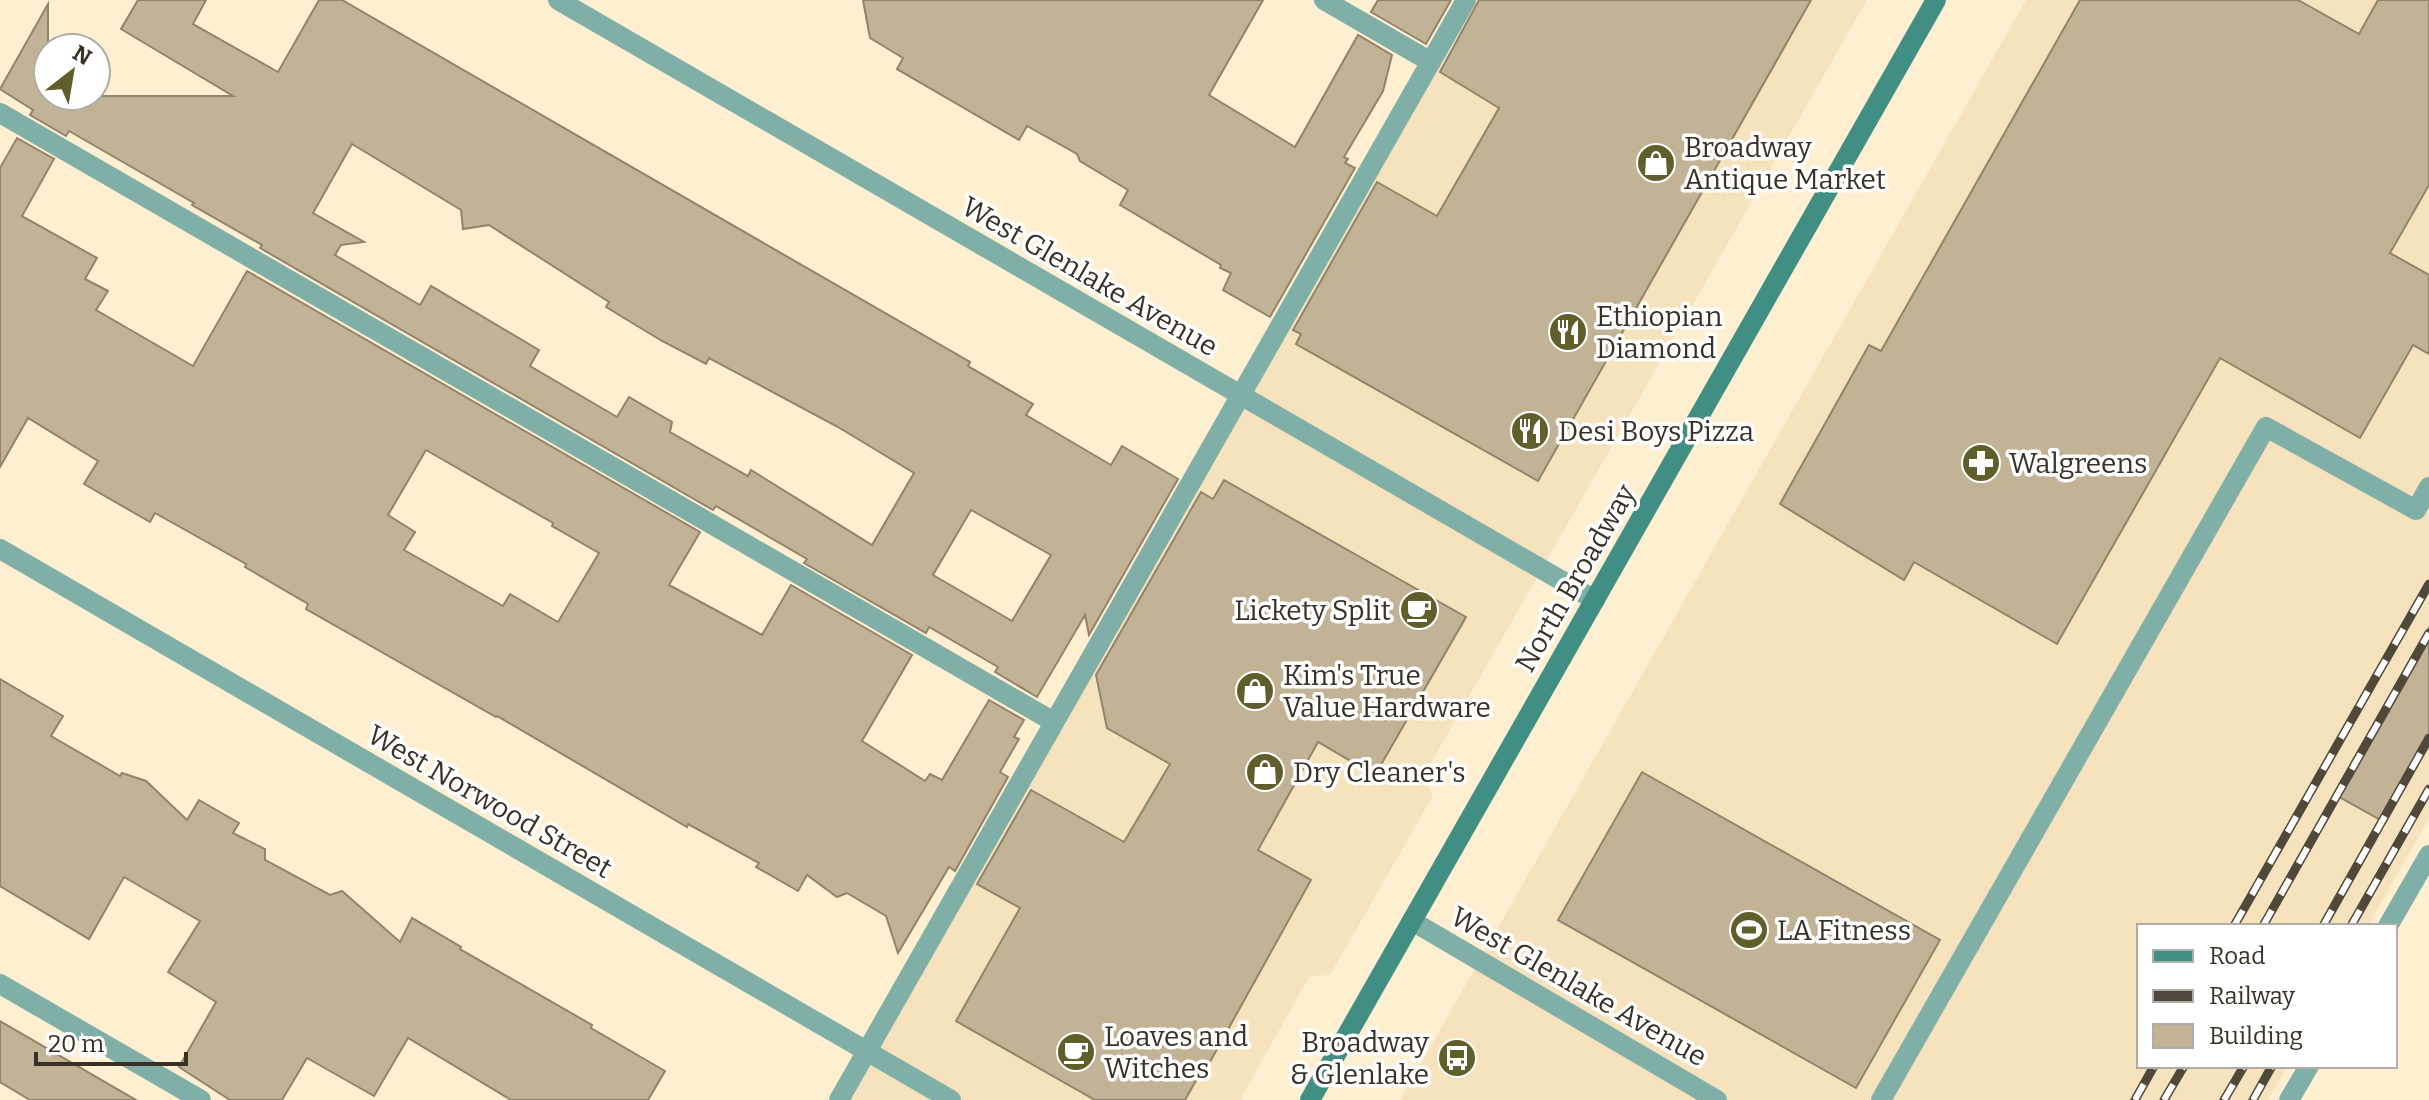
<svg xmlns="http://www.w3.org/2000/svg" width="2429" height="1100" font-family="Bitter,serif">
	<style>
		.built { fill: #f6e3be }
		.building { fill: #c2b397; stroke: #92846a; stroke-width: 2; fill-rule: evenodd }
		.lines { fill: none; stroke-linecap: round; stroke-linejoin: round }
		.lane { stroke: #80afa8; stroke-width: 20 }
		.street { stroke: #80afa8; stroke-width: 20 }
		.secondary { stroke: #418f84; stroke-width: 20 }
		.rail-casing { stroke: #4f483b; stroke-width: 9 }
		.rail { stroke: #fff; stroke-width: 6; stroke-dasharray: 18; stroke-linecap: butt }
		.labels { text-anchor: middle; stroke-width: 7; stroke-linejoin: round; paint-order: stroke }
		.poi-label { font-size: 28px; fill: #373126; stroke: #fff; text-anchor: start }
		.street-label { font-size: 28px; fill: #373126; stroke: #fff }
	</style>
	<rect width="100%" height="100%" fill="#feefd1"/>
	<g class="built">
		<path d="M1463,0H1867L1423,777L1433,796L1330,975L1309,977L1240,1100H838Z"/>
		<path d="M2026,0H2429V819L2368,926H2139V1066H2288L2268,1100H1400Z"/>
	</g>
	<g class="building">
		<path d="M138,0H206L193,24L278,72L319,0H342L970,362L968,366L1033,404L1026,415L1111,465L1122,446L1178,479L1089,635L1085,615L1037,697L995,672L998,667L929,627L926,633L804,563L807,559L716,506L713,510L260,248L262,245L192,205L194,203L69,131L66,136L30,115L33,110L0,89L48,4V96H233L121,29ZM352,144L461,210L463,229L489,225L609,302L606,307L662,341L706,364L709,358L838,427L914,473L872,545L751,470L748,476L670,432L672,422L629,397L617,417L530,366L539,350L431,286L420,305L335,255L341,245L364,242L313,213ZM971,510L1051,555L1012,621L933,575Z"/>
		<path d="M863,0H1263L1209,95L1295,147L1358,35L1392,55L1383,91L1344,157L1348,159L1345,163L1355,168L1270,317L1223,290L1231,273L1220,268L1221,265L1120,205L1128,190L1080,161L1077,154L1027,126L1019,140L897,69L903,58L870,38Z"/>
		<path d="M1378,0H1451L1426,44L1371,12Z"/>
		<path d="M1479,0H1811L1538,481L1296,344L1301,334L1293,330L1377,182L1437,216L1499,108L1440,72Z"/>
		<path d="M2080,0H2298L2359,34L2378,0H2429V185L2390,253L2429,275V354L2413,345L2360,438L2220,358L2057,644L1914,562L1904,580L1780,504L1869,345L1881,351Z"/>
		<path d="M17,138L54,159L22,216L97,258L85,279L108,291L96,310L193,366L247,271L700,532L669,585L762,635L791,585L912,655L862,741L925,781L930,774L942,780L989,700L1024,720L1014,737L1019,739L1000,772L1008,777L955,871L949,867L898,953L886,916L847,893L837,897L807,875L798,891L756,867L759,863L688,824L687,827L497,716L496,717L306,609L308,604L245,567L246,564L155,513L150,522L84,484L98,461L28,418L0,467V168ZM426,450L553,523L552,526L599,553L558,622L510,594L503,606L404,550L415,532L388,515Z"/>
		<path d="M1224,480L1466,617L1382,763L1366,770L1318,742L1258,850L1311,880L1201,1078L1198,1077L1185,1100H1095L956,1021L1020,908L977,884L1031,790L1124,842L1170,764L1107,728L1096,675L1201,492L1213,499Z"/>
		<path d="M2429,628V743L2384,822L2334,794Z"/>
		<path d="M0,679L63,716L51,736L120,776L122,773L146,781L187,820L199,800L239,823L233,833L265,849V860L330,895L342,891L400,942L412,918L461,947L460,949L592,1025L591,1028L665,1071L648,1100H511L408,1038L374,1096L307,1058L282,1100H230L179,1067L216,1002L168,972L200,921L124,877L89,939L0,886Z"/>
		<path d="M1642,772L1940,940L1856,1088L1558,920Z"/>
		<path d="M0,1021L136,1100H30L0,1082Z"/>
	</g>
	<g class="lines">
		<g class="lane">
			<path d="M1324,0L1431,62"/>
			<path d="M0,113L1054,722"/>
			<path d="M2388,926L2429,855"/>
			<path d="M0,984L201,1100"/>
			<path d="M839,1100L1466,0"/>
			<path d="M1881,1100L2266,427L2416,510L2429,487"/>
			<path d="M2289,1100L2309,1066"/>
		</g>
		<g class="street">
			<path d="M558,0L1595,600"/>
			<path d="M0,549L951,1100"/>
			<path d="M1412,921L1717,1100"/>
		</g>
		<path class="secondary" d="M1310,1100L1936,0"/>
		<g class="rail-casing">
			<g id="rail">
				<path d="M2234,926L2429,584"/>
				<path d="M2263,926L2429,633"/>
				<path d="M2323,926L2429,738"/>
				<path d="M2351,926L2429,789"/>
				<path d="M2135,1100L2154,1066"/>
				<path d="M2164,1100L2184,1066"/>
				<path d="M2224,1100L2244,1066"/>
				<path d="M2253,1100L2272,1066"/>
			</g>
		</g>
		<use href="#rail" class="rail"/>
	</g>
	<defs>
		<g id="shop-disc" transform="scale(2)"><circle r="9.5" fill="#605e2b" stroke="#fff"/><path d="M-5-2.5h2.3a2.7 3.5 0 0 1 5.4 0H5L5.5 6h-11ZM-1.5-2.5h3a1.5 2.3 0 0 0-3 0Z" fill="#fff"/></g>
		<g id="restaurant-disc" transform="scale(2)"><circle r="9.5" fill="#605e2b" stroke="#fff"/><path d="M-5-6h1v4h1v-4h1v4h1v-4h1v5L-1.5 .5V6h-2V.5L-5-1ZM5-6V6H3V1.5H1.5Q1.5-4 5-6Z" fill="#fff"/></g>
		<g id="pharmacy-disc" transform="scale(2)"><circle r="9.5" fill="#605e2b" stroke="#fff"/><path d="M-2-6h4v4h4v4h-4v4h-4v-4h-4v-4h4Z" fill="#fff"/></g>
		<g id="cafe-disc" transform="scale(2)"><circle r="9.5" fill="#605e2b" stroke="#fff"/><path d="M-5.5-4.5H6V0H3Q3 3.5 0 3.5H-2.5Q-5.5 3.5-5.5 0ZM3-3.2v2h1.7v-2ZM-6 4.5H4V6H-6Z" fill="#fff"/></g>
		<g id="stadium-disc" transform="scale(2)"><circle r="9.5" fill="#605e2b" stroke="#fff"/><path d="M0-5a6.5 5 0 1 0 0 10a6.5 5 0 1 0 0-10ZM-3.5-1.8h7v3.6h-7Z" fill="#fff"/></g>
		<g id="bus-disc" transform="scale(2)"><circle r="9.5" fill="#605e2b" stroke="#fff"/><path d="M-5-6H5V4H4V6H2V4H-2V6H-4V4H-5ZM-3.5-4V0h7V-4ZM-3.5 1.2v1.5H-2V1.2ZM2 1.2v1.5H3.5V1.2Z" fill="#fff"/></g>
	</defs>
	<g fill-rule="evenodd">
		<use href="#shop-disc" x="1656" y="163"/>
		<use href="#restaurant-disc" x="1568" y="332"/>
		<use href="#restaurant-disc" x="1530" y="431"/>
		<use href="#pharmacy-disc" x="1981" y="463"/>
		<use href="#cafe-disc" x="1419" y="610"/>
		<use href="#shop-disc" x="1255" y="691"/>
		<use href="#shop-disc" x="1265" y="772"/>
		<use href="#stadium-disc" x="1749" y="930"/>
		<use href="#cafe-disc" x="1076" y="1052"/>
		<use href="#bus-disc" x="1457" y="1058"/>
	</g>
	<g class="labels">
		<g class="poi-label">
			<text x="1684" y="157">Broadway<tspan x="1684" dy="32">Antique Market</tspan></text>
			<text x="1596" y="326">Ethiopian<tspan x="1596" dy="32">Diamond</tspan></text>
			<text x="1558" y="441">Desi Boys Pizza</text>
			<text x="2009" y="473">Walgreens</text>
			<text x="1391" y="620" text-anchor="end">Lickety Split</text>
			<text x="1283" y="685">Kim's True<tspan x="1283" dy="32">Value Hardware</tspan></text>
			<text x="1293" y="782">Dry Cleaner's</text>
			<text x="1777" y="940">LA Fitness</text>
			<text x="1104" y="1046">Loaves and<tspan x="1104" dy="32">Witches</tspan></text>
			<text x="1429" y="1052" text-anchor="end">Broadway<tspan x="1429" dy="32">&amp; Glenlake</tspan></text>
		</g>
		<g class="street-label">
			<text transform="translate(1090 276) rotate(30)" y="10">West Glenlake Avenue</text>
			<text transform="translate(1575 578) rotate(-60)" y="10">North Broadway</text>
			<text transform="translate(490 801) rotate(30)" y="10">West Norwood Street</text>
			<text transform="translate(1579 986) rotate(30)" y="10">West Glenlake Avenue</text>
		</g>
	</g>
	<rect x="2137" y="924" width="260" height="144" fill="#ffffff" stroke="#afada8" stroke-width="2"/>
	<rect x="2153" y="950" width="40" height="12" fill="#418f84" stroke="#afada8" stroke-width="2"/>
	<text x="2209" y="964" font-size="24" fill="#373126">Road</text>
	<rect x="2153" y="990" width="40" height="12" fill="#4f483b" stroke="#afada8" stroke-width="2"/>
	<text x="2209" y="1004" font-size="24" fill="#373126">Railway</text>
	<rect x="2153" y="1024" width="40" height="24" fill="#c2b397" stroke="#afada8" stroke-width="2"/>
	<text x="2209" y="1044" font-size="24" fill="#373126">Building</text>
	<g transform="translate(72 72) rotate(31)"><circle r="38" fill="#ffffff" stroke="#afada8" stroke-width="2"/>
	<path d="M0-6L14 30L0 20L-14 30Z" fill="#605e2b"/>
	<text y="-12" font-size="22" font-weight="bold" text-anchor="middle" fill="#373126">N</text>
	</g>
	<path d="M36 1052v12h150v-12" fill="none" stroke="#373126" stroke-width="4"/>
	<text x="48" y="1052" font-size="24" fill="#373126" stroke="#ffffff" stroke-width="6" paint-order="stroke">20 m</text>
</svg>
